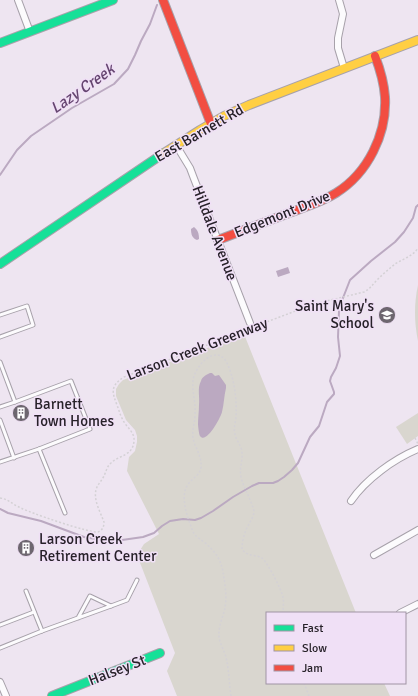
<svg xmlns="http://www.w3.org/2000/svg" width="418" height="696" font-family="Signika,sans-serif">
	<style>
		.green { fill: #d9d6cf }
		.water { fill: #bba9c1 }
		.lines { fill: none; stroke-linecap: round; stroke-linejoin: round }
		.stream { stroke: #bba9c1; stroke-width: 2 }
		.lane-casing { stroke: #a7a1aa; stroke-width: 5 }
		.street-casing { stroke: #a7a1aa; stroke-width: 8 }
		.fast-casing { stroke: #a7a1aa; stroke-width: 10 }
		.slow-casing { stroke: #a7a1aa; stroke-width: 10 }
		.jam-casing { stroke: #a7a1aa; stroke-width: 10 }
		.path { stroke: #d4d1d5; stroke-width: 1.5; stroke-dasharray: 2 2; stroke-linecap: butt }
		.lane { stroke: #fcfbfd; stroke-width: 3 }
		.street { stroke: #fcfbfd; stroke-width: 6 }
		.fast { stroke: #16e098; stroke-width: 8 }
		.slow { stroke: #ffcf43; stroke-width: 8 }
		.jam { stroke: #f24e42; stroke-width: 8 }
		.labels { text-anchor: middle; stroke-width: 3; stroke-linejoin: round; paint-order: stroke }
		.street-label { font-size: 15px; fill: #272129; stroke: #f0e0f6 }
		.poi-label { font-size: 15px; fill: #272129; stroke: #f0e0f6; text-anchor: start }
		.water-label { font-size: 16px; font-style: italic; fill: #654470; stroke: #f0e0f6 }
	</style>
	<rect width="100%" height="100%" fill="#eee5f1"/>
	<g class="green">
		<path d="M418,285V341C414,322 414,303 418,285Z"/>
		<path d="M244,334L356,613H267V683H384L390,696H177L167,671L175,653L137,555L144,544L159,534L127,471L129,457L135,451L137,442V436L135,430L126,420L116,396V389L119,384L123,380Z"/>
		<path d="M418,413V436L407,444L396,427Z"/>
	</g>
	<g class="water">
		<path d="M194,227C198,230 199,234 199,239L197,240C192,238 191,234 191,229Z"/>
		<path d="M288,267L290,273L278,277L276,271Z"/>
		<path d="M210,373H212L215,376L219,375L226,385V388C224,396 224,404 222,412C221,417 206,445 200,436C199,435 198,425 198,424C198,418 199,411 199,405C200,397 197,388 201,381C202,377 206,375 210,373Z"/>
	</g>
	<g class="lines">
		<g class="stream">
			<path d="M0,175L17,150L31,136L72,108L114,84L128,69L135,55L141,41L150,24L157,5"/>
			<path d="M0,509L8,513L41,521L84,537L101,540H122L143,537L154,533L162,526L170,521L183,519L195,520L201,518L213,511L233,497L252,486L259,483H273L278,481L284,477L292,470L298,463L310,437L319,426L327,402L334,394V392L330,381L331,377L336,368L340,356L338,337L339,311L341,303L350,280L371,261L395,242L404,232L413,218L416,207L418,205"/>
		</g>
		<g class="lane-casing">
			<g id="lane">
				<path d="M0,315L27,306L33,325L0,337"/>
				<path d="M0,362L15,402L71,381L90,429L39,449L65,513"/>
				<path d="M0,407L15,402"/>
				<path d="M0,420L14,458"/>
				<path d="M0,462L39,449"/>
				<path d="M111,606L127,600L137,580"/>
				<path d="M0,625L34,612"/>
				<path d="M42,631L111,606L90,596L78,618"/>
				<path d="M0,648L42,631L26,591"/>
			</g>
		</g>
		<g class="street-casing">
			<g id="street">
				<path d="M18,0L30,32"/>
				<path d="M339,0L343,14L338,38V48L344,68"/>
				<path d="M176,145L190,168L193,176L250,323"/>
				<path d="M351,501C366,479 394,459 418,449"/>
				<path d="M374,555L418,530"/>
				<path d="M400,613L418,604"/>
				<path d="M0,682L6,696"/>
			</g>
		</g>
		<g class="fast-casing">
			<g id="fast">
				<path d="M0,43L113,0"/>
				<path d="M0,264L164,153"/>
				<path d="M52,696L160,653"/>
			</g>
		</g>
		<g class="slow-casing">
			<path id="slow" d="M164,153L200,130L224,116L249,105L418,40"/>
		</g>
		<g class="jam-casing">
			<g id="jam">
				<path d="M163,0L211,124"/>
				<path d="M218,240C242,231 265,222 289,213C305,207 322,202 336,193C368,173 387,134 385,97C384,83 380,69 375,56"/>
			</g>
		</g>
		<g class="path">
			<path d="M256,326L314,304L364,292C370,289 373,284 378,279C383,274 389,269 395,264C403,259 413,256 418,248"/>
			<path d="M415,438L418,444"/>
			<path d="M0,498C8,499 12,504 19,507C27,512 92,534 98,532C103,530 104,526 104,522C100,511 92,498 97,487C99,483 102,480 104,476C106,472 107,466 111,463C119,455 133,456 134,441C135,432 126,427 123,420C120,415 119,410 117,405C112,392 110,386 124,377L249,329"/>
			<path d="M304,683L309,696"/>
			<path d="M231,696C229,683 229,670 226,657C224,650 220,644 219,637C218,627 223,617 225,608C227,596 225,583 223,572C221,559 214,550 204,542C199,538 194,536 192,529C187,516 179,495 189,483C194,477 200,475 201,467C202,456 195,448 193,438C192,429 195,422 195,414C196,403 192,392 193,381C194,367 216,342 227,363C234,378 237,398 236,416C236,422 233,428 235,434C236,441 242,446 242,453C243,461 239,467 241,477C244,489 251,499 254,511C254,517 250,521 248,526C244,533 242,542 242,549C247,557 255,554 262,558C268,563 281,589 283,597C284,602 283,608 283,613"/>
		</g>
		<use href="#lane" class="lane"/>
		<use href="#street" class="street"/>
		<use href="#fast" class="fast"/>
		<use href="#slow" class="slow"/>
		<use href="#jam" class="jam"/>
	</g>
	<defs>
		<g id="school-disc" transform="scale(0.9)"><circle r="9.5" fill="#6d666f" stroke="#f0e0f6"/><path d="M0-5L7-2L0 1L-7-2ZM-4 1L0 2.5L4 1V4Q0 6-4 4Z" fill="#fff"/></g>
		<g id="building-disc" transform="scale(0.9)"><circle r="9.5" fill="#6d666f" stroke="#f0e0f6"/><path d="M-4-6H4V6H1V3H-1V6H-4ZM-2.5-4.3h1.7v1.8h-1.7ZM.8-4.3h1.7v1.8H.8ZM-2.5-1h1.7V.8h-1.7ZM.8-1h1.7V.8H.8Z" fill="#fff"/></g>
	</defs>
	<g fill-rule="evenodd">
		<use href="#school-disc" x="387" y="315"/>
		<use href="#building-disc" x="21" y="413"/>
		<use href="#building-disc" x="26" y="548"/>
	</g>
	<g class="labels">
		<g class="street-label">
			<text transform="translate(199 133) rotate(-30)" y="5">East Barnett Rd</text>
			<text transform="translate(282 214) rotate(-22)" y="5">Edgemont Drive</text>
			<text transform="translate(215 233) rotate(69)" y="5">Hilldale Avenue</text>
			<text transform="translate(197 349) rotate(-21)" y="5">Larson Creek Greenway</text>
			<text transform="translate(117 670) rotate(-21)" y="5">Halsey St</text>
		</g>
		<g class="poi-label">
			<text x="374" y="311" text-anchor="end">Saint Mary's<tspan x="374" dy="17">School</tspan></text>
			<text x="34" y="409">Barnett<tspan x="34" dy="17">Town Homes</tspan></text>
			<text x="39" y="544">Larson Creek<tspan x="39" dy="17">Retirement Center</tspan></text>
		</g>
		<g class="water-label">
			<text transform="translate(82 88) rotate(-35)" y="6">Lazy Creek</text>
		</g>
	</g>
	<rect x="266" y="612" width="140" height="72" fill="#f0e0f6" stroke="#a094a4"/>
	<rect x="274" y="625" width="20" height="6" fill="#16e098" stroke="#a094a4"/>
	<text x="302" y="632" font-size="12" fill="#272129">Fast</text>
	<rect x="274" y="645" width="20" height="6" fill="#ffcf43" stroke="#a094a4"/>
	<text x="302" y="652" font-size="12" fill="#272129">Slow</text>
	<rect x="274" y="665" width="20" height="6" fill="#f24e42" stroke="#a094a4"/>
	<text x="302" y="672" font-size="12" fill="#272129">Jam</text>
</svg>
